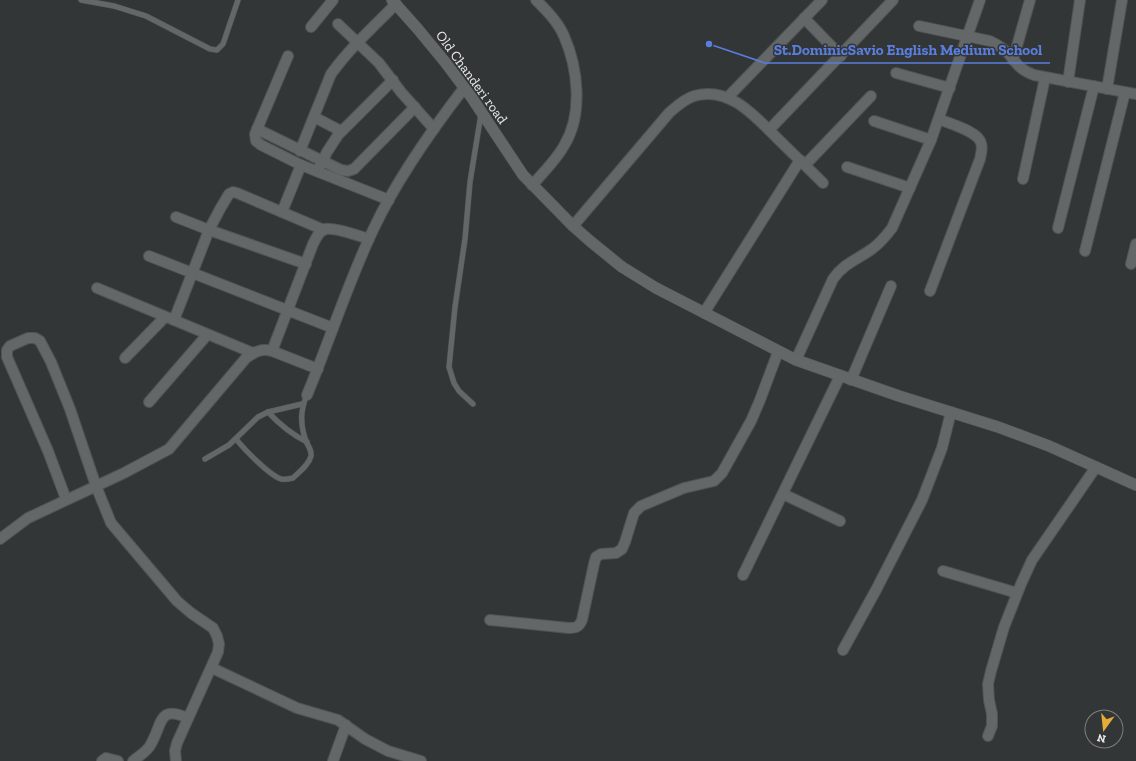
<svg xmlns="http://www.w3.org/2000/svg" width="1136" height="761" font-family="'Zilla Slab',serif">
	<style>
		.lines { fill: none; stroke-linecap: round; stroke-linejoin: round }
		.service-casing { stroke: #505354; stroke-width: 6 }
		.minor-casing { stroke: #505354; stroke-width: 12 }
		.tertiary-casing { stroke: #505354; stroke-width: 12 }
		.service { stroke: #636768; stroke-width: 5 }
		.minor { stroke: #636768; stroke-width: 10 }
		.tertiary { stroke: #636768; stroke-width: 11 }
		.labels { text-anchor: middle; stroke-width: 3; stroke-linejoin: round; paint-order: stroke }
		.street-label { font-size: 14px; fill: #e9ebec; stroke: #333637 }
		.leader { fill: none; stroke: #5a7dde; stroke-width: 1.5 }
		.callout-dot { fill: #5a7dde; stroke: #333637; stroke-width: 1.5 }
		.callout-label { font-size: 15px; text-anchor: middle; font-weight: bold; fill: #5a7dde; stroke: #333637; stroke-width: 3; stroke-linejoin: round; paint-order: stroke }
	</style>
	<rect width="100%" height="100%" fill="#333637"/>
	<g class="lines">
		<g class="service-casing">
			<g id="service">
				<path d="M81,0L114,6L146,16L210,49L217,50L223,44L238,0"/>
				<path d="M473,404L459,391L454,383L449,367L455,307L465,239L470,182L481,114"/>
				<path d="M268,412C280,425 291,434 307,442"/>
				<path d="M236,439C244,449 269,475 281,479C285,480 289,479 293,478C299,472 309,465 311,456C312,450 308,446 306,441C300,425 300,410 307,395"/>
				<path d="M205,459L229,445L258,417L268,412L302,404"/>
			</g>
		</g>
		<g class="minor-casing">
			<g id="minor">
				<path d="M804,18L841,56"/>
				<path d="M338,24L379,63L401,92L434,129"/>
				<path d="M919,26L990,41C996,44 1002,47 1007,52C1017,63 1018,69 1034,75L1136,94"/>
				<path d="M311,27L333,0"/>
				<path d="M288,56L255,134L256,141L261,145L301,165L389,200"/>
				<path d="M1013,60L1030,0"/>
				<path d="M896,73L950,88"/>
				<path d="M1068,82L1080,0"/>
				<path d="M1107,89L1122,0"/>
				<path d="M727,98L822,0"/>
				<path d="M314,117L341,131"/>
				<path d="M874,121L931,140"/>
				<path d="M257,129L341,170L348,171L354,169L415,107"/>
				<path d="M769,130L893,0"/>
				<path d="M300,151L331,74C350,48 373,27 396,4"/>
				<path d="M805,165L871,96"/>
				<path d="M847,167L910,188"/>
				<path d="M319,168L327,152L338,135L393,80"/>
				<path d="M1023,179L1045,78"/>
				<path d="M532,185C544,172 557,159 565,144C583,113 578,68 564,36C558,22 547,11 536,0"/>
				<path d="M282,212L301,165"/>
				<path d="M176,217L209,230L306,264"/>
				<path d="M573,226L669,113C676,107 684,99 694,96C728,86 753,114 775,136C791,152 807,167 823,183"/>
				<path d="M1058,228L1094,86"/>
				<path d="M1085,251L1125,92"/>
				<path d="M149,256L333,328"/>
				<path d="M1131,264L1136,244"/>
				<path d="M97,288L253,353"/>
				<path d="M930,291L980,159C981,154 983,148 981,143C978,131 950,124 939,119"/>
				<path d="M704,313L800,160"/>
				<path d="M174,320L209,230L220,209L229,194L233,192L237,193L324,230"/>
				<path d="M272,351L313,244C316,238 319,231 325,229C335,227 359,236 369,239"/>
				<path d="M125,358L165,317"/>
				<path d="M796,360L833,279C843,264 858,259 872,249C880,243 886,236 892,228L931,140L980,0"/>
				<path d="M851,380L891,286"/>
				<path d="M307,395C330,340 348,282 374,228C397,179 431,131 464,88"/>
				<path d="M149,402L207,335"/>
				<path d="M783,494L840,521"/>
				<path d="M66,499L48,451L7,357V350L10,346L28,338H35L40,341L51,362L70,409L96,486L111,523L177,601L191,613L213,628L217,636L219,644L218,652L177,743L175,751L176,761"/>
				<path d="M0,539L28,518L124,473L169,449L246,358C255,352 261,348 272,351L318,369"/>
				<path d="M943,571L1017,593"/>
				<path d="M743,575L840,376"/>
				<path d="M490,620L569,628C576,628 579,627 582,620L594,564L596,557L601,554L616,553L622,549L625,542L634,513L641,506L684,488L714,481L722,473L751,421L760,400L778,352"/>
				<path d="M843,650L876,590L922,500L942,448L951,412"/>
				<path d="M212,668L297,708L338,720L365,739L388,751L421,761"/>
				<path d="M988,736L992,726V714L989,700L988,684L991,671L1004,627L1021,584L1032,560L1096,467"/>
				<path d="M102,761L106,758L118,761"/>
				<path d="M133,761C139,756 148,751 151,744C163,723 158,705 188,718"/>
				<path d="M333,761L346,725"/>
			</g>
		</g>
		<g class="tertiary-casing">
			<path id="tertiary" d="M392,0L417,28L445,62L472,98L523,175L573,226L590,241L622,267L656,288L796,360L899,396L998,427L1049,446L1136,485"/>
		</g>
		<use href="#service" class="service"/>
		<use href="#minor" class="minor"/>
		<use href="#tertiary" class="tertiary"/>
	</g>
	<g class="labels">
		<g class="street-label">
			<text transform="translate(472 77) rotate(54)" y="5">Old Chanderi road</text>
		</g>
	</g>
	<path class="leader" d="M709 44L765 63H1050"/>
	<circle class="callout-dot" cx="709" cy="44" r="4"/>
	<g class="callout-label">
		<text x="908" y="55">St.DominicSavio English Medium School</text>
	</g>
	<g transform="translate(1104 729) rotate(195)"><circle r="19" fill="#333637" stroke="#7c7e7f"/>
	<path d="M0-3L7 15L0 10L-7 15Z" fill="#e7ac37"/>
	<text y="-6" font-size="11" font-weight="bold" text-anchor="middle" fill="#e9ebec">N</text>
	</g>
</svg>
